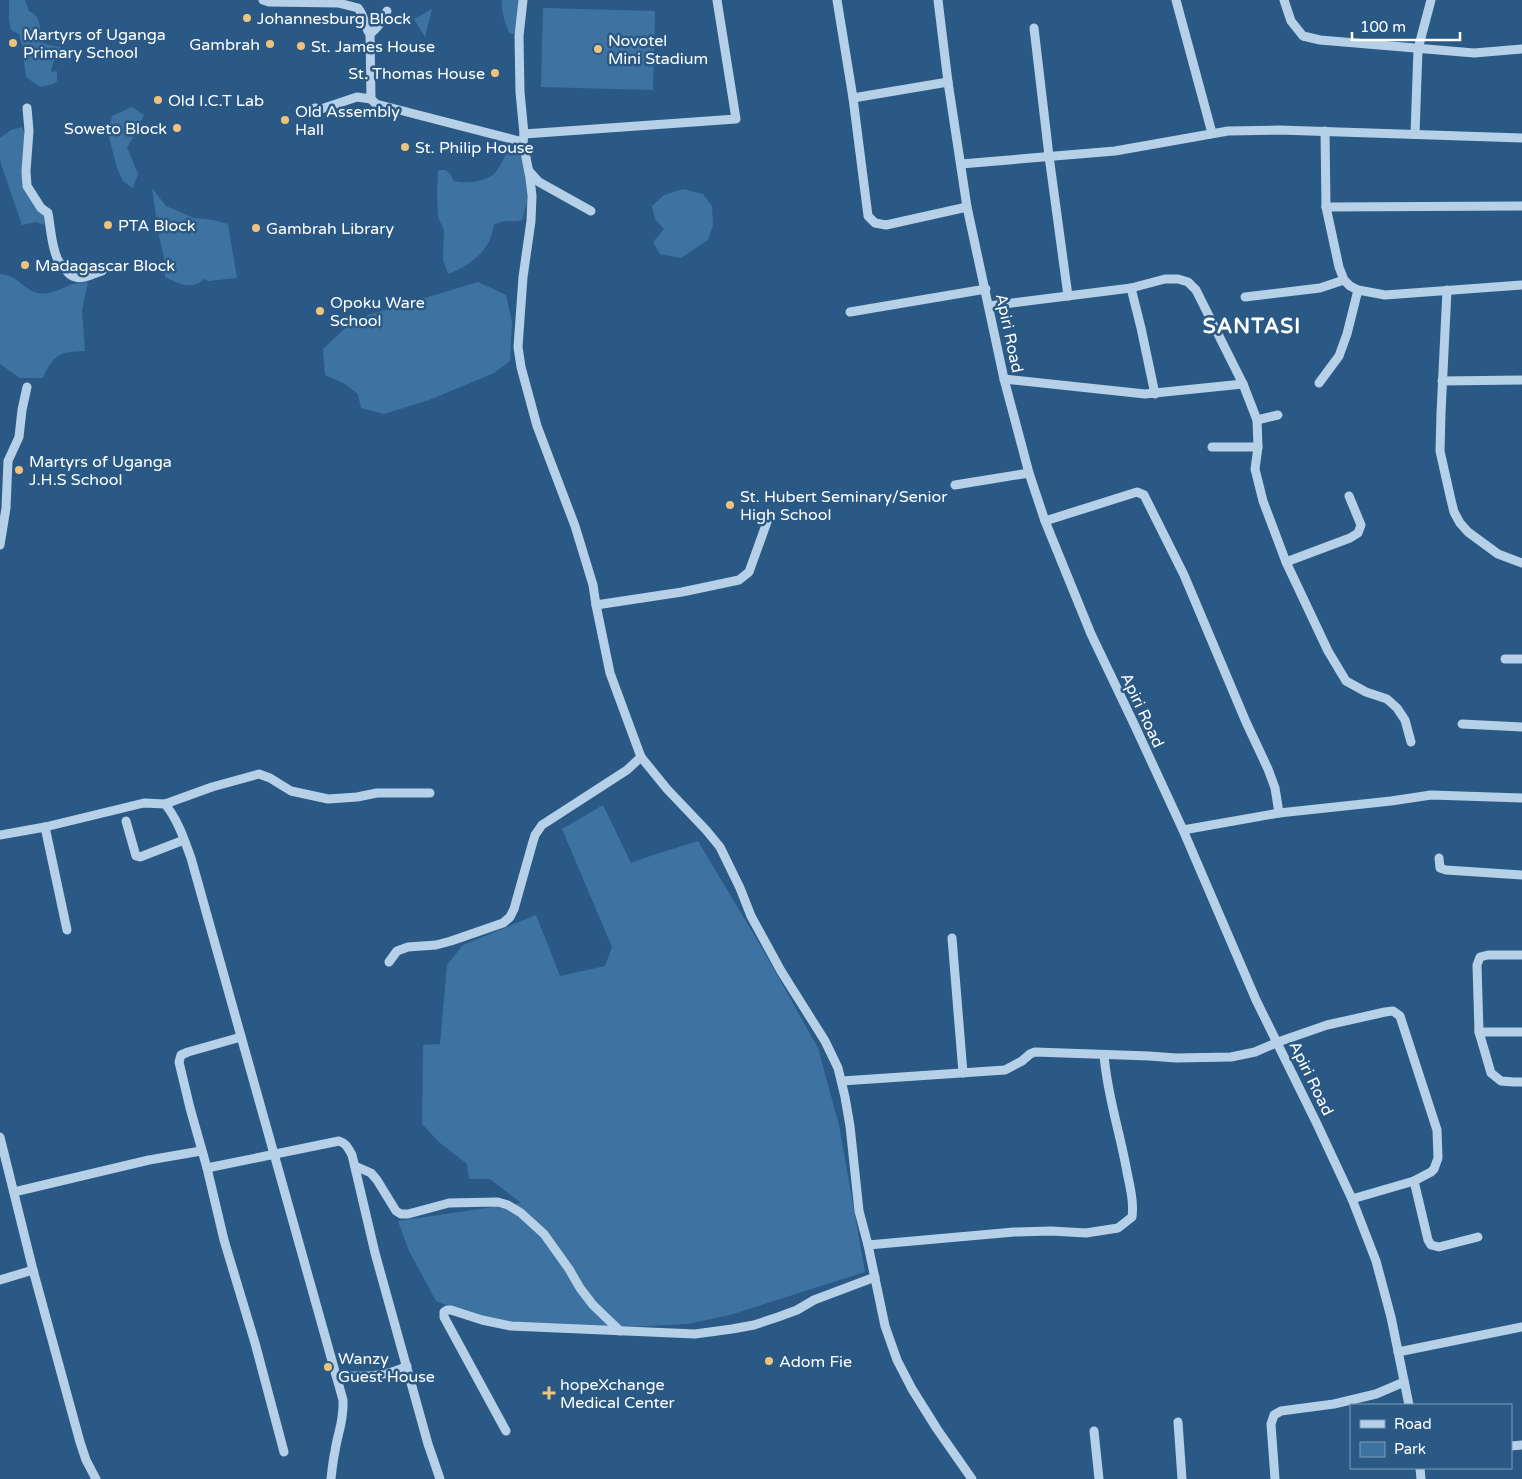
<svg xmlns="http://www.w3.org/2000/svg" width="1522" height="1479" font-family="'Varela Round',sans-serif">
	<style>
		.green { fill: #3e73a1 }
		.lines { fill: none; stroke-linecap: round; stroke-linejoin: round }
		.minor { stroke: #b5d0e7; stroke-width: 9 }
		.poi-dot { fill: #eec47c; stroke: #2a5985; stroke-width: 2 }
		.labels { text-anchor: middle; stroke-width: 5; stroke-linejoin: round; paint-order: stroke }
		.poi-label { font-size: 16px; fill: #fff; stroke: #2a5985; text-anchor: start }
		.street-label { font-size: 16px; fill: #fff; stroke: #2a5985 }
		.district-label { font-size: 21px; font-weight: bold; letter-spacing: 1px; fill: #fff; stroke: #2a5985 }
	</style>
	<rect width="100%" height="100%" fill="#2a5985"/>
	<g class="green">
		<path d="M9,0H25L29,11C43,18 39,29 41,42L49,45L60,47L62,50L53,63L51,72L57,71V81L53,84L40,87L26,77L22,46L19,34L11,30L9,20Z"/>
		<path d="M502,0H520L516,29L514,34L509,33C505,22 501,11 502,0Z"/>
		<path d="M543,8L655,11L653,90L541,87Z"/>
		<path d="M432,9L425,37L414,19Z"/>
		<path d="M132,107L144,115L133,138L127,147L138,174L133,188L123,181L117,168L108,133L112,116Z"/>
		<path d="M22,127L27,140L23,183L46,216L44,225L36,222L22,225L2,167L0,159V138L11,130Z"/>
		<path d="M509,149L522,155L526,178L527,203L522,220C516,222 512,221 506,221C501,221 499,224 494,224C493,229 492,235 490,239C482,257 466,267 448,274L443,260L444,230L438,217L437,192L438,171L441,170H446L450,174L454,181C466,184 484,182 494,174C500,168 504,156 509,149Z"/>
		<path d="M152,188L166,206L194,218L214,220L228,224L237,278L208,281L204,279C191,291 177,283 165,277L164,257L159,236Z"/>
		<path d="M683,189L703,194L712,206L713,225L708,240L681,258L660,254L653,242L664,229L655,219L652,206L664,195Z"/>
		<path d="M0,274C16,275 21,286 34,292C46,297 61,289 72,284C77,283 83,283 88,282L82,310L85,351C59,352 54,354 43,378H20L0,364Z"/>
		<path d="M478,282L506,295L512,322L510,361L494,373L429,400L384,414L361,408L358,394L345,384L325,375L323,349L355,319Z"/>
		<path d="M603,805L631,863L653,855L698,841L762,948L818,1048L839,1125L865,1272L730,1315L688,1324L586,1329L530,1327L475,1316L436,1301L409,1251L398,1221L521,1203L490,1179H469L467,1164L439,1142L422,1124L423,1045L440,1044L447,965L463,945L536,915L560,976L605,966L612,947L562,829Z"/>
	</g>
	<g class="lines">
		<g class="minor">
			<path d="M263,0L269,2L338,3L358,8C366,18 364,27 370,34L371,99L376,104L523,142"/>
			<path d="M523,0L519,36L520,92L524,134L523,142L530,178L532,196L531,221L523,277L518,347L521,367L537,426L575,526L593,585L596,605L682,592L739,580L749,572L767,522"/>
			<path d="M837,0L853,98L868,216L875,223L886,225L967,207"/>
			<path d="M938,0L948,82L967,207L1004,379L1029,473L1045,521L1091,634L1134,724L1183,830L1256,1000L1317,1124L1352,1199L1376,1261L1391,1317L1409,1405"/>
			<path d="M1176,0L1212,133"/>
			<path d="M1284,0L1291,21L1303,36L1320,40L1474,53L1522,49"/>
			<path d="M1034,28L1049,156L1068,296"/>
			<path d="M370,34C378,28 383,20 387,11"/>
			<path d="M853,98L948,82"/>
			<path d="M27,108L29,131L26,171L27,186L41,208L48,213C51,229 51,246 58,260C60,264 64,267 66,270C68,273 71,276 75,277C85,280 93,273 102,271"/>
			<path d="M309,110L315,108L321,109L357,97L371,99"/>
			<path d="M1325,131L1326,207L1339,267L1344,280L1350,286L1358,290L1385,295L1522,285"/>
			<path d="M524,134L736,119L717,0"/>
			<path d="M1415,134L1418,49L1431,0"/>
			<path d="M961,164L1115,151L1228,131L1279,130L1522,138"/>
			<path d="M529,171L539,182L591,211"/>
			<path d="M1326,207L1522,206"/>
			<path d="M1131,288L1141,328L1155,394"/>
			<path d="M1447,290L1441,413L1440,451L1451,500L1454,512L1460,523L1468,532L1498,554L1522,563"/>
			<path d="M1245,297L1320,288L1344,280"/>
			<path d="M989,306L1131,288L1165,279H1178L1188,282L1196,290L1243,384L1257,420L1258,447L1255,469L1263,501L1286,562L1328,651L1346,681L1366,692L1387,699L1397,708L1405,720L1411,742"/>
			<path d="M850,312L986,289"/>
			<path d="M1004,379L1145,394L1243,384"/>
			<path d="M1442,381L1522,380"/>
			<path d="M1319,383L1339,356L1347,334L1358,290"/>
			<path d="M1257,420L1278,415"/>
			<path d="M1212,447H1258"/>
			<path d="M955,485L1029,473"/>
			<path d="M1045,521L1137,492L1144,495L1184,575L1246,722L1268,769L1275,788L1279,813"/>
			<path d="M0,545L6,508L8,461L19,437L22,410L27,387"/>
			<path d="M1286,562L1350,538L1358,533L1361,525L1349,496"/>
			<path d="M1505,659H1522"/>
			<path d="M1462,724L1522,727"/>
			<path d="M641,757L667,789L706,830L720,847L740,888L751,916L781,971L825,1041L838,1068L845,1097L850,1126L859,1211L868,1245L885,1326L897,1360L912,1389L937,1429L972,1479"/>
			<path d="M165,804L212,787L259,774L270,778L291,791L328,799L357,797L377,793H430"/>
			<path d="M126,821L136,856L140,857L184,840"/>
			<path d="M45,827L67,930"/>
			<path d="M1183,830L1279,813L1391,801L1431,795L1522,798"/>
			<path d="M0,835L45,827L144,803L165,804C178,820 184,839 191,858L343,1400C344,1422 338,1431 335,1451C333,1460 332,1470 331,1479"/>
			<path d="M1439,858L1440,868L1446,870L1522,875"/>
			<path d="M952,938L963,1073"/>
			<path d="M1522,955H1488L1480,957L1477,965L1479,1032L1491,1073L1501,1081L1514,1082H1522"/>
			<path d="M389,962L397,951L408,947L436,945L451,941L503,923L510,917L514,909L532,845L535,835L542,825L627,770L641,757L610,673L596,605"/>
			<path d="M1479,1032H1522"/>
			<path d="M241,1037L188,1052L181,1055L179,1062L190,1108L207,1168L224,1240L255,1343L284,1452"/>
			<path d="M842,1081L1005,1070L1022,1061L1030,1054L1035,1052L1149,1056L1176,1058L1231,1057L1255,1052L1278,1042L1327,1025L1385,1012L1393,1011L1400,1016L1437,1130L1438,1158L1434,1169L1431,1172L1414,1181L1352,1199"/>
			<path d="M0,1137L33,1270L80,1442L86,1460L96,1479"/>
			<path d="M355,1166L371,1173L377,1180L396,1211L401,1214H408L449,1203L498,1202L508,1205L521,1213L544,1234L569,1269L580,1288L593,1305L620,1331"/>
			<path d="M207,1168L339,1141C346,1143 348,1148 352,1155L375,1253L428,1444L440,1479"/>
			<path d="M1414,1181L1428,1240L1431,1245L1439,1247L1478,1237"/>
			<path d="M14,1192L149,1160L201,1151"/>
			<path d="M868,1245L1014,1232L1051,1231L1086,1233L1118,1228L1132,1217C1134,1202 1130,1187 1127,1172C1120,1132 1107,1095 1104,1055"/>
			<path d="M0,1280L33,1270"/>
			<path d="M1398,1352L1522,1327"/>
			<path d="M336,1375C361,1377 384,1378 407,1366"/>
			<path d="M1178,1422L1182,1479"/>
			<path d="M506,1431L444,1317V1312L447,1310H451L482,1320L511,1326L695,1334L732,1329L754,1325L778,1317L797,1310L814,1300L875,1277"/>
			<path d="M1094,1431L1099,1479"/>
			<path d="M1511,1446L1522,1445"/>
			<path d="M1420,1468L1421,1479"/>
			<path d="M1275,1479L1271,1424L1274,1415L1281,1411L1334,1404L1376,1394L1404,1382"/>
		</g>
	</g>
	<g class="poi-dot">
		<circle cx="247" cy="18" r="5"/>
		<circle cx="13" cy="43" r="5"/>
		<circle cx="270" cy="44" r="5"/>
		<circle cx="301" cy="46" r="5"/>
		<circle cx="598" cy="49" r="5"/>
		<circle cx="495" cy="73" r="5"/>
		<circle cx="158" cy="100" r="5"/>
		<circle cx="285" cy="120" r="5"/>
		<circle cx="177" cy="128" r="5"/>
		<circle cx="405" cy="147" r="5"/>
		<circle cx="108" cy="225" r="5"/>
		<circle cx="256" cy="228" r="5"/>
		<circle cx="25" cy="265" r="5"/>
		<circle cx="320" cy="311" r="5"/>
		<circle cx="19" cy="470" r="5"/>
		<circle cx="730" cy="505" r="5"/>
		<circle cx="769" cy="1361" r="5"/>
		<circle cx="328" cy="1367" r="5"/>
		<path d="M546.5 1385.5h5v5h5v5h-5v5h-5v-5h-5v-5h5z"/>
	</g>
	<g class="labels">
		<g class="poi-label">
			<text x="257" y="24">Johannesburg Block</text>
			<text x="23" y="40">Martyrs of Uganga<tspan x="23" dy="18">Primary School</tspan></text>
			<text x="608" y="46">Novotel<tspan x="608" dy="18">Mini Stadium</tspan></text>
			<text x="260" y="50" text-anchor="end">Gambrah</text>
			<text x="311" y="52">St. James House</text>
			<text x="485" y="79" text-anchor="end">St. Thomas House</text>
			<text x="168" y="106">Old I.C.T Lab</text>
			<text x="295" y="117">Old Assembly<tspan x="295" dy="18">Hall</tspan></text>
			<text x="167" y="134" text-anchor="end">Soweto Block</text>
			<text x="415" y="153">St. Philip House</text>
			<text x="118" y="231">PTA Block</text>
			<text x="266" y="234">Gambrah Library</text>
			<text x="35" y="271">Madagascar Block</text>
			<text x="330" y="308">Opoku Ware<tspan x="330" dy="18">School</tspan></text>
			<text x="29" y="467">Martyrs of Uganga<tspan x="29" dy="18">J.H.S School</tspan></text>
			<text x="740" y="502">St. Hubert Seminary/Senior<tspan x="740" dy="18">High School</tspan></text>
			<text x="338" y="1364">Wanzy<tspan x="338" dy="18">Guest House</tspan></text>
			<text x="779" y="1367">Adom Fie</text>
			<text x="560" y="1390">hopeXchange<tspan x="560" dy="18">Medical Center</tspan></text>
		</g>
		<g class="street-label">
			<text transform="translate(1010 333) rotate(78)" y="6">Apiri Road</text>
			<text transform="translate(1143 710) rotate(65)" y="6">Apiri Road</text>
			<text transform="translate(1312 1078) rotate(64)" y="6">Apiri Road</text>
		</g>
		<g class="district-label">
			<text x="1252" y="333">SANTASI</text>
		</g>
	</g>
	<rect x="1350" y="1404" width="162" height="65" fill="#2a5985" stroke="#7f9bb6"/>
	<rect x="1360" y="1420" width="25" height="8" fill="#b5d0e7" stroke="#7f9bb6"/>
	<text x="1394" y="1429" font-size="15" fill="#ffffff">Road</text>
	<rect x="1360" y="1442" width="25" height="15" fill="#3e73a1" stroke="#7f9bb6"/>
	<text x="1394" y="1454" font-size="15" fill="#ffffff">Park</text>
	<path d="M1352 32v8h108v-8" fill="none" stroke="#ffffff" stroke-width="2.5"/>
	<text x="1360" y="32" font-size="15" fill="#ffffff" stroke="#2a5985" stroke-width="4" paint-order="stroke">100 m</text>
</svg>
